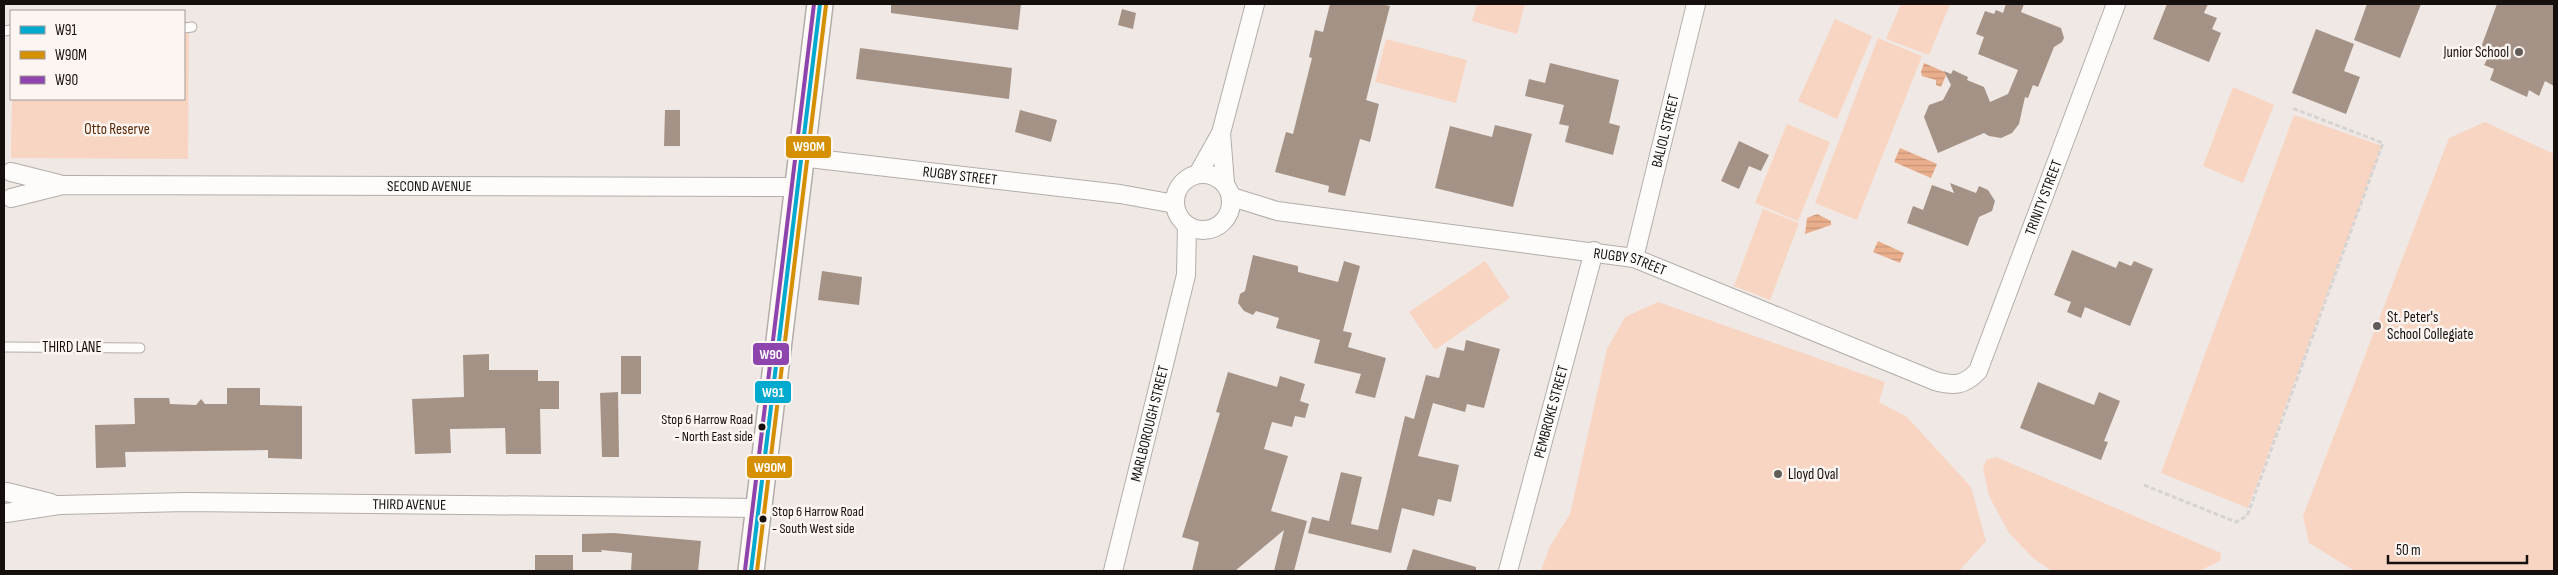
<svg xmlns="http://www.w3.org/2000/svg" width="2558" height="575" font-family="'Sofia Sans Condensed',sans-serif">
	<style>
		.green { fill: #f8d5c2 }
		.water { fill: url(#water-rules) }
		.building { fill: #a49286 }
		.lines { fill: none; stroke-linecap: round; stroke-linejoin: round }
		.lane-casing { stroke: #b3adaa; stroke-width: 11 }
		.street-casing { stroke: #b3adaa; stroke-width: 20 }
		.secondary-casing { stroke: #b3adaa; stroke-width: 28 }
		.path { stroke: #d6d4d2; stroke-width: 3; stroke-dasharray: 5 2.5; stroke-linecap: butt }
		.lane { stroke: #fdfcfb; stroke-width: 9 }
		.street { stroke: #fdfcfb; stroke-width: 18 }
		.secondary { stroke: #fdfcfb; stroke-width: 25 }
		.bus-1-casing { stroke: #fdf5f1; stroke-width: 8 }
		.bus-2-casing { stroke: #fdf5f1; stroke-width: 8 }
		.bus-3-casing { stroke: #fdf5f1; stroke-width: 8 }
		.bus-1 { stroke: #00a9ce; stroke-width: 4 }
		.bus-2 { stroke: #d59002; stroke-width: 4 }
		.bus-3 { stroke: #8e44ad; stroke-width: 4 }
		.poi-dot { fill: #625c59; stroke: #fdf5f1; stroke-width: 2 }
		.bus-dot { fill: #15100e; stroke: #fdf5f1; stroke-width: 2 }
		.labels { text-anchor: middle; stroke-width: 5; stroke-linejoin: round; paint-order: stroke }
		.bus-label { font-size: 14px; fill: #15100e; stroke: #fdf5f1; text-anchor: end }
		.poi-label { font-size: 15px; fill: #15100e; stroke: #fdf5f1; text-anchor: start }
		.park-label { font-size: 15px; fill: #582500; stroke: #fdf5f1 }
		.street-label { font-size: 15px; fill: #15100e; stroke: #fdf5f1 }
		.line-badge { stroke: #fdf5f1; stroke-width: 2 }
		.badge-label { font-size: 14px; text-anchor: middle; font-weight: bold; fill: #fff }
	</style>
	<defs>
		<pattern id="water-rules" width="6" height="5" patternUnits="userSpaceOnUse" patternTransform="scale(1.25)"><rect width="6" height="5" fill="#e9ae8c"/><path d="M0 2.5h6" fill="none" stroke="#c79578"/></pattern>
	</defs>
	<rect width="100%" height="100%" fill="#f0e8e4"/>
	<g class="green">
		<path d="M1477,4H1525L1517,34L1472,21Z"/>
		<path d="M1901,4H1950L1929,55L1886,39Z"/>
		<path d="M1835,19L1872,36L1837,119L1798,101Z"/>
		<path d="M184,33H189L188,159L11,158L12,99H184Z"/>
		<path d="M1878,38L1922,56L1857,220L1815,203Z"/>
		<path d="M1386,39L1467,60L1456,103L1375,82Z"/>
		<path d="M2233,87L2274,105L2243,183L2203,166Z"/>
		<path d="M2294,115L2382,146L2248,508L2161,473Z"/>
		<path d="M2485,122L2554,154V571H2355L2309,543L2303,516L2449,138Z"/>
		<path d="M1787,124L1830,142L1798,221L1755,203Z"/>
		<path d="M1763,209L1799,223L1770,300L1734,286Z"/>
		<path d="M1485,261L1510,298L1435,350L1409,312Z"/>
		<path d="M1658,302L1885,382L1879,402L1907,417L1971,487L1986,541L1959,571H1541L1550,546L1570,514L1607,349L1625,317Z"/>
		<path d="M1996,457L2221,553L2220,561L2199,571H2054L2049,569L2033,558L2009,533L1989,496L1983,469L1986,460Z"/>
	</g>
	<g class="water">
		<path d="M1924,63L1947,73L1941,87L1936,85V80L1922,76L1921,72Z"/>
		<path d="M1900,148L1937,164L1931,178L1894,162Z"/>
		<path d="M1817,214L1831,221V225L1805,234L1807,218Z"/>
		<path d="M1878,241L1904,253L1900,263L1873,252Z"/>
	</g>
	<g class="building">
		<path d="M891,4H1021L1018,30L891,13Z"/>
		<path d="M1330,4H1380L1390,6L1366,100L1379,104L1370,142L1360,139L1345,196L1328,192L1329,186L1275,172L1286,132L1293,134L1312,58L1309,57L1315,30L1323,32Z"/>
		<path d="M2006,4H2024L2021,12L2061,28L2064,38L2062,42L2054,47L2038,87L2033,85L2028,98L2025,97L2019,124L2012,133L2001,138L1989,136L1984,133L1938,153L1924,117L1929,105L1943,100L1951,85L1944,71L1951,74L1953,70L1968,77L1967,80L1984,87L1990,102L2008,94L2018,70L1978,54L1984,37L1976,34L1985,11L1994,14L1996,10L2003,13Z"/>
		<path d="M2167,4H2208L2204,13L2217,18L2212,29L2221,33L2209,62L2153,39Z"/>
		<path d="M2367,4H2421L2400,58L2354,40Z"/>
		<path d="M2497,4H2554V86L2545,81L2539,96L2529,90L2527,97L2490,80L2494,69L2484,65L2490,54L2480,50Z"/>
		<path d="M1122,9L1136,13L1133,29L1118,25Z"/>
		<path d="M2316,29L2354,44L2344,71L2360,77L2346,114L2292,93Z"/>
		<path d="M860,48L1012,68L1009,99L856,79Z"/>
		<path d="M1550,63L1619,80L1609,123L1620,126L1613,155L1565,142L1569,126L1559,124L1564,105L1525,96L1529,79L1545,83Z"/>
		<path d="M665,110H680V146H664Z"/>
		<path d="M1020,110L1057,120L1051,142L1015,132Z"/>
		<path d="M1495,125L1532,134L1513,207L1435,188L1450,126L1492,137Z"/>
		<path d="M1739,141L1769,155L1761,171L1749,166L1739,189L1721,181Z"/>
		<path d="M1950,183L1976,193L1979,186L1988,190L1995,201L1992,211L1979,217L1968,246L1907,223L1913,206L1923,210L1932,185L1954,193Z"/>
		<path d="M2072,250L2116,268L2119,261L2131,266L2134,261L2153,269L2130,326L2085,307L2081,318L2067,312L2071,302L2054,295Z"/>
		<path d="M1253,255L1298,266V272L1338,282L1344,261L1360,266L1343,331L1352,333L1348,347L1386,358L1375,398L1355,393L1361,374L1314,363L1320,340L1276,328L1279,318L1256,311L1253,315L1244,311L1238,303L1240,294L1245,291Z"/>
		<path d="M822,271L862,277L859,305L818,300Z"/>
		<path d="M1466,340L1500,349L1484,408L1467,404L1465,412L1433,403L1418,456L1459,465L1451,502L1438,499L1434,516L1402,508L1391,553L1308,533L1312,517L1329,521L1341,472L1362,477L1351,524L1378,530L1405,416L1414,419L1426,375L1439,378L1447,347L1464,351Z"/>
		<path d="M489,354V370H538V381H559V409H540L541,454H506L505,428L450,429L451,453L415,454L412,399L464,397L463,355Z"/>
		<rect x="621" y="356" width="20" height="38"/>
		<path d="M1228,372L1277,387L1280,376L1305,384L1300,401L1309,404L1305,418L1295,416L1292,427L1272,422L1264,449L1288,456L1271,511L1307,521L1294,571H1274L1284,530L1235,571H1192L1199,542L1182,537L1220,413L1216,412Z"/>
		<path d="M2038,382L2094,405L2099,392L2120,401L2104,441L2108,442L2101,460L2020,428Z"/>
		<path d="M227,388H260V405L302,406V459L268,458V450L125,452L126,467L96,468L95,425L135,424L134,398H169L170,404L196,405L201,399L205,404H227Z"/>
		<path d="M618,392L619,457H602L600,393Z"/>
		<path d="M614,533L701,541L698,571H631L632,553L601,550L602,552H582V534Z"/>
		<path d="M1413,549L1476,567V571H1406Z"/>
		<rect x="535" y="555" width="38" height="16"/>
	</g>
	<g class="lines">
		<g class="lane-casing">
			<g id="lane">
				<path d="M184,28L192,27"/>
				<path d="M4,31L11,30"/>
				<path d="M4,347L140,348"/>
			</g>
		</g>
		<g class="street-casing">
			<g id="street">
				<path d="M1221,133L1225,183"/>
				<path id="s1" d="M800,157L1120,194L1175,204"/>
				<path d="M11,172L59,184"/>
				<circle cx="1203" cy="202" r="28"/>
				<path d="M1198,174L1221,133L1255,4"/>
				<path id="s2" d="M1232,197L1277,211L1634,258L1935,381C1954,386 1964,386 1978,371L2116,4"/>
				<path id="s3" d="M11,198L63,185L797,187"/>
				<path id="s4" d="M1634,258L1696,4"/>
				<path d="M7,492L51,503"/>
				<path id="s5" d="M6,513L59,505L187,502L759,508"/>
				<path id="s6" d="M1113,571L1186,275L1187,226"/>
				<path id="s7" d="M1508,571L1594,251"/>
			</g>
		</g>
		<g class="secondary-casing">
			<path id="secondary" d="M751,571L820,4"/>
		</g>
		<path class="path" d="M2144,485L2236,522L2247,516L2383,143L2292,108"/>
		<use href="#lane" class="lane"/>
		<use href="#street" class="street"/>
		<use href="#secondary" class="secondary"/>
		<g class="bus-1-casing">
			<path id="bus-1" d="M751,571L820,4"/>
		</g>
		<g class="bus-2-casing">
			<path id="bus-2" d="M757,571L826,5"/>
		</g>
		<g class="bus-3-casing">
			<path id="bus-3" d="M745,570L814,4"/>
		</g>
		<use href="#bus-1" class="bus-1"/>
		<use href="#bus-2" class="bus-2"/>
		<use href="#bus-3" class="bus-3"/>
	</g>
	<g class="poi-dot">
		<circle cx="2519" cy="52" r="5"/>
		<circle cx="2377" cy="326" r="5"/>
		<circle cx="1778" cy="474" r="5"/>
	</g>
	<g class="bus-dot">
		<circle cx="762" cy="427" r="4.5"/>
		<circle cx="763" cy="519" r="4.5"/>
	</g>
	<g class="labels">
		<g class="bus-label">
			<text x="753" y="424">Stop 6 Harrow Road<tspan x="753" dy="17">- North East side</tspan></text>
			<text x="772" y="516" text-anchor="start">Stop 6 Harrow Road<tspan x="772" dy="17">- South West side</tspan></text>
		</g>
		<g class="poi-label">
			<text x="2509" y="57" text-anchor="end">Junior School</text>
			<text x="2387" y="322">St. Peter's<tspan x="2387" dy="17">School Collegiate</tspan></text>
			<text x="1788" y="479">Lloyd Oval</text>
		</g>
		<g class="park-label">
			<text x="117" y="134">Otto Reserve</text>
		</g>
		<g class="street-label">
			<text dy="5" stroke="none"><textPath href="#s4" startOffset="131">BALIOL STREET</textPath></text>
			<text dy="5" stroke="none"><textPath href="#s1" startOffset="161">RUGBY STREET</textPath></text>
			<text dy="5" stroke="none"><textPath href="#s3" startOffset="420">SECOND AVENUE</textPath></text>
			<text dy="5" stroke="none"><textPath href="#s2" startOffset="965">TRINITY STREET</textPath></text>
			<text dy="5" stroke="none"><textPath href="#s2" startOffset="404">RUGBY STREET</textPath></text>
			<text x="72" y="352">THIRD LANE</text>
			<text dy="5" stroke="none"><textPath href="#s7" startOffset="165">PEMBROKE STREET</textPath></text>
			<text dy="5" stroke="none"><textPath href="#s6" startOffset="152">MARLBOROUGH STREET</textPath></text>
			<text dy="5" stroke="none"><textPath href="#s5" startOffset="404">THIRD AVENUE</textPath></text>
		</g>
	</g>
	<g class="line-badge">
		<rect x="785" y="135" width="47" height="24" rx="5" fill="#d59002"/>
		<rect x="752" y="342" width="38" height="24" rx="5" fill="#8e44ad"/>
		<rect x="754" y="380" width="38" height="24" rx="5" fill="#00a9ce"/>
		<rect x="746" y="455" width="47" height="24" rx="5" fill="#d59002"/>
	</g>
	<g class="badge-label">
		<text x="809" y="151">W90M</text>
		<text x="771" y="359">W90</text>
		<text x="773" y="397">W91</text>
		<text x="770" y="472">W90M</text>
	</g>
	<rect width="2558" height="575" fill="none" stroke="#15100e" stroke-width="10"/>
	<rect x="10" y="10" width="175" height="90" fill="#fdf5f1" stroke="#a09996"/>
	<rect x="20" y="26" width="25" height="8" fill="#00a9ce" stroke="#a09996"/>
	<text x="55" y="35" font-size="15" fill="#15100e">W91</text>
	<rect x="20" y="51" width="25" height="8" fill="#d59002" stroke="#a09996"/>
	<text x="55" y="60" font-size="15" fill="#15100e">W90M</text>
	<rect x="20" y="76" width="25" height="8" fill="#8e44ad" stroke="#a09996"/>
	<text x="55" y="85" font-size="15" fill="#15100e">W90</text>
	<path d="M2388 555v8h139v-8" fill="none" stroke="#15100e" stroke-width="2.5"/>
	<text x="2396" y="555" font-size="15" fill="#15100e" stroke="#fdf5f1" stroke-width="4" paint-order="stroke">50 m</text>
</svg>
